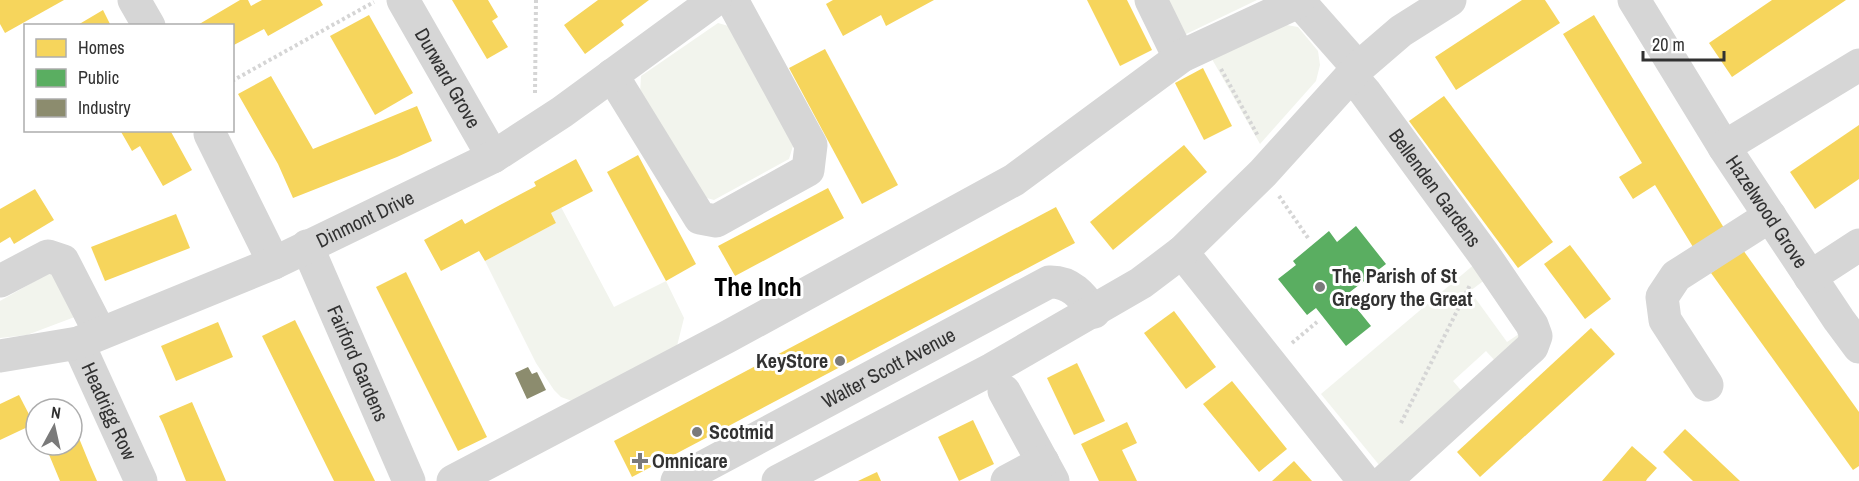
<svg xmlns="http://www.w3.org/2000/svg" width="1859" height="481" font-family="'Archivo Narrow',sans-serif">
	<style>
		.green { fill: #f2f4ed }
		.homes { fill: #f6d55c }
		.public { fill: #5aae61 }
		.industry { fill: #8c8c6e }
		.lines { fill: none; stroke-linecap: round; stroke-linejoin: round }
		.path { stroke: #d5d5d5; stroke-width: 4; stroke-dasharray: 3 3; stroke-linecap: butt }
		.minor { stroke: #d6d6d6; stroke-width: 33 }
		.poi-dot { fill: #7a7a7a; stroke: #fff; stroke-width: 2 }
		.labels { text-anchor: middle; stroke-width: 6; stroke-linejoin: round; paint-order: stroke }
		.street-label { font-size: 20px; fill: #323232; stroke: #fff }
		.poi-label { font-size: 20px; font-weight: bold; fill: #323232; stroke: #fff; text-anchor: start }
		.district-label { font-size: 26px; font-weight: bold; fill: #000; stroke: #fff }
	</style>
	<rect width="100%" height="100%" fill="#fff"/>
	<g class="green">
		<path d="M1164,0H1257L1180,37Z"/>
		<path d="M718,23L732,27L793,146L789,159L714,200L700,196L640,94L641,76Z"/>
		<path d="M1281,24L1298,27L1318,51L1320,65L1316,81L1260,144L1208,52Z"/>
		<path d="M561,207L614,307L666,281L684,318L677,346L572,401L561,397L554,390L536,363L485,261L556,223L551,213Z"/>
		<path d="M1476,263L1486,279L1470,291L1507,342L1525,330L1499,365L1486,351L1453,381L1465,395L1380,466L1321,394Z"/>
		<path d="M56,269L80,315L27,335L0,338V301Z"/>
	</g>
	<g class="homes">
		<path d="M0,0H64L5,33L0,24Z"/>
		<path d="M240,0H248L251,6L262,0H320L323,5L268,36L264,29L232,46V26H196Z"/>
		<path d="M452,0H488L498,17L492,21L508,47L487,59Z"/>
		<path d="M598,0H649L621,21L624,25L585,54L564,25Z"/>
		<path d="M833,0H934L886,26L881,15L843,36L826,4Z"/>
		<path d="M1087,0H1127L1152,50L1120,66Z"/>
		<path d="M1522,0H1545L1560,23L1456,90L1435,57Z"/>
		<path d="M1772,0H1846L1732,77L1709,43Z"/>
		<path d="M103,10L111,26H76Z"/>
		<path d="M369,15L413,93L375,115L330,36Z"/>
		<path d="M1594,15L1724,228L1693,247L1655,185L1633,199L1619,177L1642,163L1563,34Z"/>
		<path d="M825,49L898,185L862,204L789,68Z"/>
		<path d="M1203,68L1232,126L1204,140L1175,83Z"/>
		<path d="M271,76L313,149L417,106L432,141L397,157L293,198L278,164L238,94Z"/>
		<path d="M1444,96L1553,242L1518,268L1409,121Z"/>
		<path d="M1859,125V179L1815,209L1790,172Z"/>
		<path d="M120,130H170L192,170L163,186L140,146L132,151Z"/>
		<path d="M1184,145L1207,172L1113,250L1090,222Z"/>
		<path d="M638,155L696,264L666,281L607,172Z"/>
		<path d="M576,159L593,191L551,213L556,223L485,261L479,251L441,271L424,240L462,219L465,224L500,205L536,186L534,182Z"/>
		<path d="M828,188L844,218L735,276L718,246Z"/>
		<path d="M35,189L54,220L14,244L10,237L0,243V209Z"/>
		<path d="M1056,207L1075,243L632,477L614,441Z"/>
		<path d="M176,214L190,248L105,281L91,247Z"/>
		<path d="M1570,245L1611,299L1585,319L1544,264Z"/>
		<path d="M1743,250L1859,412V466L1853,470L1711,273Z"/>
		<path d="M406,272L487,437L458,451L376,287Z"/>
		<path d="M1174,311L1216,367L1186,389L1144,333Z"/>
		<path d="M295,320L371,473L375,481H334L262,336Z"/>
		<path d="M218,322L233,357L176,381L161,346Z"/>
		<path d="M1591,328L1615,354L1480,477L1457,452Z"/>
		<path d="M1077,363L1105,421L1074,435L1047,378Z"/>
		<path d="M1232,381L1287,449L1259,472L1203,404Z"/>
		<path d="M19,395L34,424L0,440V404Z"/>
		<path d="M192,402L226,481H186L163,424L159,416Z"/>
		<path d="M973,420L994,464L959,481L938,437Z"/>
		<path d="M1127,422L1137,443L1122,450L1137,481H1099L1081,444Z"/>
		<path d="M74,426L90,465L97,481H60L45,445H72V427Z"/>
		<path d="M1685,429L1740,481H1693L1672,461L1663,452Z"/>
		<path d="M1632,446L1657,468L1647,479L1646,481H1602Z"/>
		<path d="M1294,461L1312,481H1272Z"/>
		<path d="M877,472L881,481H858Z"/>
	</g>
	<path class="public" d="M1356,226L1386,264L1346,295L1371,326L1346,346L1316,308L1307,315L1278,279L1296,265L1293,261L1329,231L1337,242Z"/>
	<path class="industry" d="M528,367L532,374L537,372L546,390L527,399L515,373Z"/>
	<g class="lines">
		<g class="path">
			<path d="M1221,69L1258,136"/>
			<path d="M232,81L374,2"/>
			<path d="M535,93L536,0"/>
			<path d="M1279,196L1308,238"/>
			<path d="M1292,343L1317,322"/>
			<path d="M1401,423L1470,285"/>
		</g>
		<g class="minor">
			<path d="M134,0L149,26"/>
			<path id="s1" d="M403,0L493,157"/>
			<path d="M1151,0L1173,45L1182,56"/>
			<path d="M1298,0L1358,68"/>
			<path id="s2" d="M1634,0L1724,147L1839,320L1859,347"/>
			<path d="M612,75L700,218L716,221L808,170L811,145L732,0"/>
			<path id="s3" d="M1351,76L1365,92L1485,256L1532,325L1536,336L1532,347L1385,481"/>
			<path d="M210,134L274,263"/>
			<path d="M1724,147L1859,65"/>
			<path id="s4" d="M307,246L409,481"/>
			<path d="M1182,252L1364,481"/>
			<path d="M1810,277L1859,245"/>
			<path d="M0,281L48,256L63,261L100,333"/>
			<path id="s5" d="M78,343L141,481"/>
			<path id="s6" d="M0,356L78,343L274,263L493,157L562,112L715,0"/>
			<path d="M1707,385L1665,320L1662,297L1676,276L1770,216"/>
			<path d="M1004,391L1053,481"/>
			<path d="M453,481L727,337L1014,180L1182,56L1298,2"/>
			<path id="s7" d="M677,481L1049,282C1071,281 1082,296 1094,312"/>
			<path d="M778,481L992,369L1141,283L1182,252L1263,173L1358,68L1401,31L1450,0"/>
			<path d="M1007,481L1043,462"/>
		</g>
	</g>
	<g class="poi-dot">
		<circle cx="1320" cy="287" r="6"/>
		<circle cx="840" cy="361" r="6"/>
		<circle cx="697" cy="432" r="6"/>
		<path d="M637 452h6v6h6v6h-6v6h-6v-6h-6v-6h6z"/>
	</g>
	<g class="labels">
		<g class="street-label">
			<text dy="7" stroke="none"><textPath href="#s1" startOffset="90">Durward Grove</textPath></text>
			<text dy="7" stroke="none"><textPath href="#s3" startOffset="140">Bellenden Gardens</textPath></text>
			<text dy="7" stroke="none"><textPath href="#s2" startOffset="250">Hazelwood Grove</textPath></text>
			<text dy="7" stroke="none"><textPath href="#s6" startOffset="392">Dinmont Drive</textPath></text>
			<text dy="7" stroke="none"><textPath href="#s4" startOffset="128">Fairford Gardens</textPath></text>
			<text dy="7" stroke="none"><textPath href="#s7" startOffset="240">Walter Scott Avenue</textPath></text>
			<text dy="7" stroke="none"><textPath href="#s5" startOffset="75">Headrigg Row</textPath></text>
		</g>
		<g class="poi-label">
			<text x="1332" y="283">The Parish of St<tspan x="1332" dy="23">Gregory the Great</tspan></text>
			<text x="828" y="368" text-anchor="end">KeyStore</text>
			<text x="709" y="439">Scotmid</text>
			<text x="652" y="468">Omnicare</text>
		</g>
		<g class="district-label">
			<text x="758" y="296">The Inch</text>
		</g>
	</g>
	<rect x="24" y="24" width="210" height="108" fill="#ffffff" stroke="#adadad" stroke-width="1.5"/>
	<rect x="36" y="39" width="30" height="18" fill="#f6d55c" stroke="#adadad" stroke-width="1.5"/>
	<text x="78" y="54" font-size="18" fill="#323232">Homes</text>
	<rect x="36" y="69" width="30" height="18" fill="#5aae61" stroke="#adadad" stroke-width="1.5"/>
	<text x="78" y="84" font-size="18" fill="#323232">Public</text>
	<rect x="36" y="99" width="30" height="18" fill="#8c8c6e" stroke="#adadad" stroke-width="1.5"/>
	<text x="78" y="114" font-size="18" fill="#323232">Industry</text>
	<g transform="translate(54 427) rotate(8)"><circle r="28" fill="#ffffff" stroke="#adadad" stroke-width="1.5"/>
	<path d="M0-4.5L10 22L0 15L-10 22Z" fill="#7a7a7a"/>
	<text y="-9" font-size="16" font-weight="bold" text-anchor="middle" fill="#323232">N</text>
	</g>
	<path d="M1643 51v9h81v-9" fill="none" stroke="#323232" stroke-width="3"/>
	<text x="1652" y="51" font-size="18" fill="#323232" stroke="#ffffff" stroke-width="4.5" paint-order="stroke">20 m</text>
</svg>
